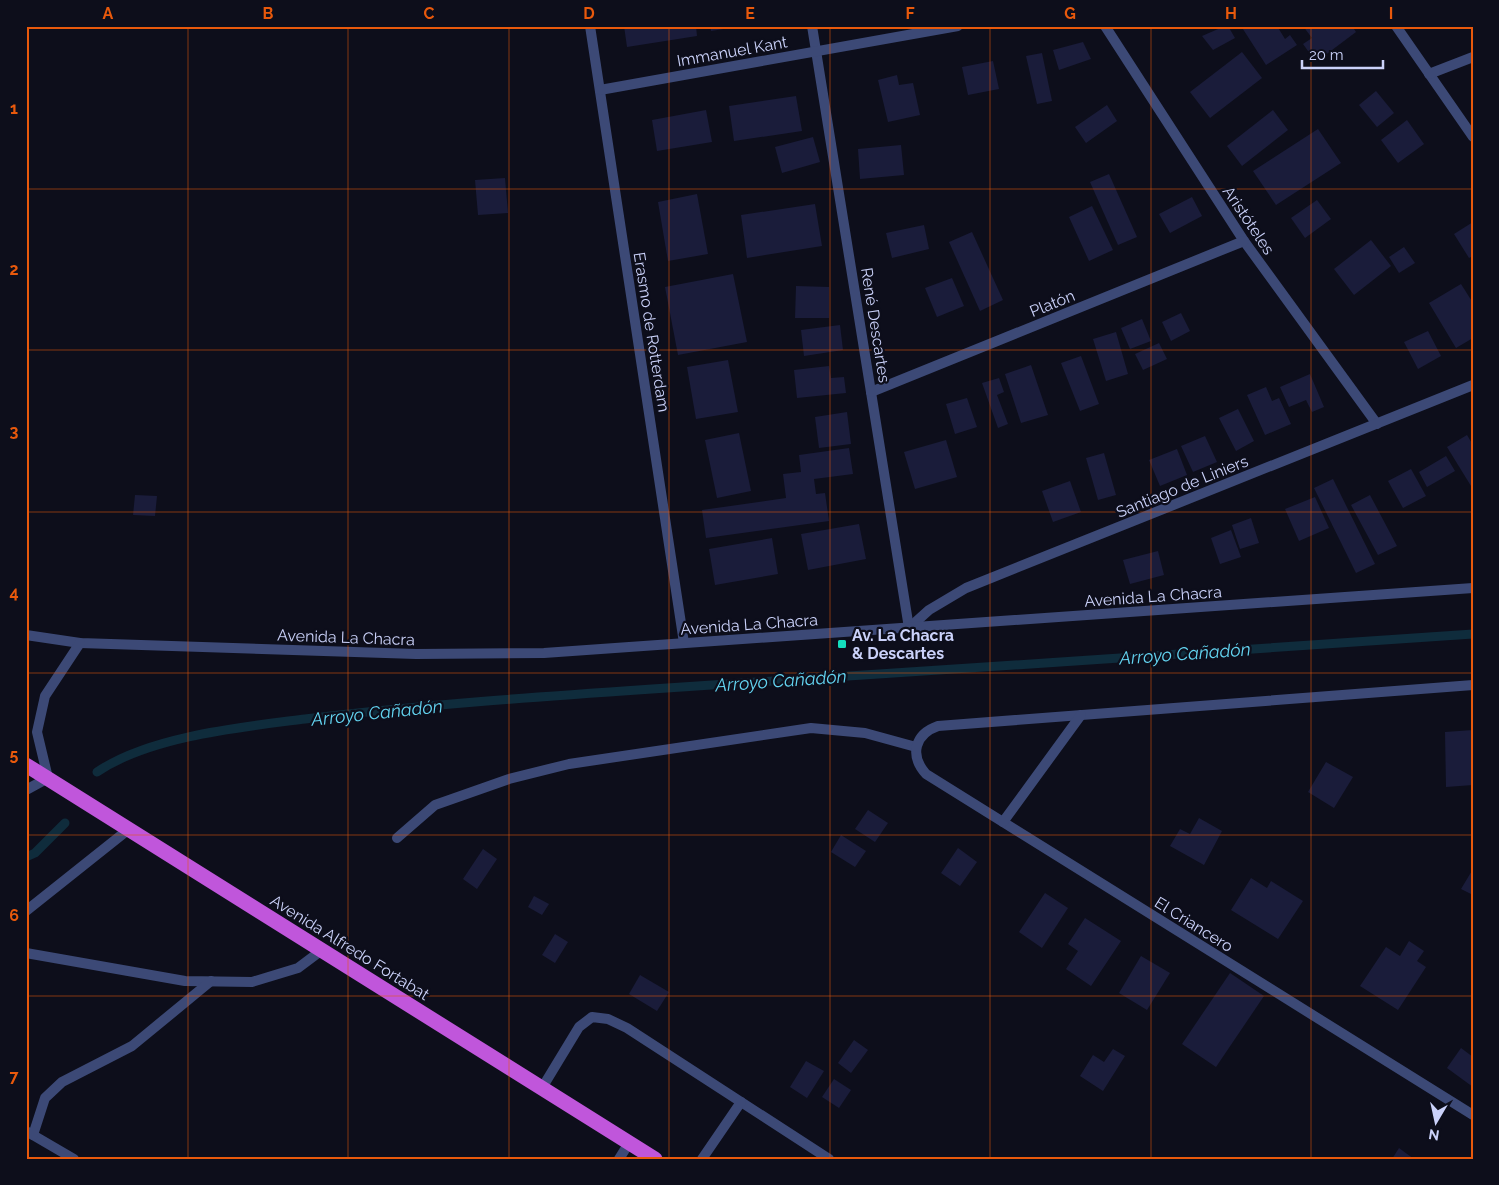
<svg xmlns="http://www.w3.org/2000/svg" width="1499" height="1185" font-family="Raleway,sans-serif">
	<style>
		.lines { fill: none; stroke-linecap: round; stroke-linejoin: round }
		.stream { stroke: #0f2c3c; stroke-width: 9 }
		.building { fill: #1a1c3a }
		.service { stroke: #3c4976; stroke-width: 10 }
		.minor { stroke: #3c4976; stroke-width: 10 }
		.trunk { stroke: #c056db; stroke-width: 15 }
		.grid { fill: none; stroke: #e8590c; stroke-width: 1; stroke-opacity: 0.55 }
		.poi-dot { fill: #14debd; stroke: #0d0e1b; stroke-width: 2 }
		.labels { text-anchor: middle; stroke-width: 4.5; stroke-linejoin: round; paint-order: stroke }
		.street-label { font-size: 16px; fill: #cbd2fa; stroke: #0d0e1b }
		.poi-label { font-size: 16px; font-weight: bold; fill: #cbd2fa; stroke: #0d0e1b; text-anchor: start }
		.water-label { font-size: 18px; font-style: italic; fill: #63d4f1; stroke: #0d0e1b }
		.neatline { fill: none; stroke: #e8590c; stroke-width: 2 }
		.grid-label { font-size: 16px; text-anchor: middle; font-weight: bold; fill: #e8590c }
	</style>
	<rect width="100%" height="100%" fill="#0d0e1b"/>
	<g class="lines">
		<g class="stream">
			<path d="M97,772C150,736 242,727 305,719C420,705 536,697 652,689C926,671 1199,653 1473,634"/>
			<path d="M26,857L35,853L65,823"/>
		</g>
	</g>
	<g class="building">
		<path d="M624,26H696L697,36L627,47Z"/>
		<path d="M710,26H736V27L711,31Z"/>
		<path d="M1225,26H1228L1235,38L1213,50L1202,36Z"/>
		<path d="M1241,26H1277L1285,39L1290,35L1297,45L1266,65Z"/>
		<path d="M1303,26H1352L1356,32L1316,62L1303,44L1312,38Z"/>
		<path d="M1083,42L1091,59L1059,70L1053,50Z"/>
		<path d="M1242,52L1262,78L1210,118L1190,92Z"/>
		<path d="M1042,53L1052,101L1037,104L1026,56Z"/>
		<path d="M993,61L999,89L968,95L962,67Z"/>
		<path d="M897,75L899,85L913,83L920,115L888,122L878,80Z"/>
		<path d="M1376,91L1394,113L1377,127L1359,105Z"/>
		<path d="M796,96L802,131L734,141L729,106Z"/>
		<path d="M1107,105L1117,121L1086,143L1075,127Z"/>
		<path d="M706,110L712,142L657,151L652,120Z"/>
		<path d="M1273,110L1288,130L1242,166L1227,146Z"/>
		<path d="M1407,120L1424,144L1398,163L1381,140Z"/>
		<path d="M1318,129L1341,163L1276,205L1253,171Z"/>
		<path d="M813,137L820,162L782,173L775,147Z"/>
		<path d="M901,145L904,175L860,179L858,149Z"/>
		<path d="M1109,174L1137,237L1118,245L1090,182Z"/>
		<path d="M505,178L508,213L478,215L475,180Z"/>
		<path d="M697,194L708,254L668,261L658,202Z"/>
		<path d="M1192,197L1202,216L1170,233L1159,214Z"/>
		<path d="M1317,200L1331,219L1305,238L1291,218Z"/>
		<path d="M815,204L822,246L747,258L741,215Z"/>
		<path d="M1092,206L1113,250L1089,261L1069,217Z"/>
		<path d="M1473,222V256L1469,258L1454,234Z"/>
		<path d="M924,225L929,249L892,258L886,233Z"/>
		<path d="M972,232L1003,300L980,311L949,242Z"/>
		<path d="M1371,240L1391,266L1354,295L1334,269Z"/>
		<path d="M1404,247L1415,263L1399,273L1389,257Z"/>
		<path d="M733,274L747,342L678,355L665,287Z"/>
		<path d="M952,278L964,306L937,317L925,288Z"/>
		<path d="M1461,284L1473,303V338L1456,348L1429,303Z"/>
		<path d="M796,286L829,287V318H795Z"/>
		<path d="M1181,313L1190,331L1171,341L1162,322Z"/>
		<path d="M1142,319L1151,341L1130,349L1121,328Z"/>
		<path d="M840,325L843,350L804,356L801,330Z"/>
		<path d="M1428,331L1441,356L1418,369L1404,342Z"/>
		<path d="M1116,332L1128,374L1106,381L1093,339Z"/>
		<path d="M1159,343L1167,359L1143,370L1135,354Z"/>
		<path d="M1081,356L1099,404L1080,411L1061,363Z"/>
		<path d="M728,360L738,412L696,419L687,367Z"/>
		<path d="M1031,365L1048,415L1021,423L1005,374Z"/>
		<path d="M829,366L831,378L844,377L846,393L797,398L794,370Z"/>
		<path d="M1310,374L1324,407L1312,412L1306,400L1289,407L1280,387Z"/>
		<path d="M999,378L1004,392L997,395L1008,424L998,428L982,383Z"/>
		<path d="M1266,387L1272,401L1279,398L1291,424L1265,435L1247,395Z"/>
		<path d="M967,398L977,427L955,434L946,404Z"/>
		<path d="M1238,409L1254,441L1236,451L1219,418Z"/>
		<path d="M847,412L851,444L819,448L815,417Z"/>
		<path d="M739,433L751,491L717,498L705,440Z"/>
		<path d="M1467,435L1473,445V484L1471,486L1447,447Z"/>
		<path d="M1205,436L1217,462L1193,472L1181,446Z"/>
		<path d="M946,440L957,477L915,489L904,452Z"/>
		<path d="M849,448L853,474L814,479L816,494L825,493L829,521L706,538L702,510L786,498L783,474L801,472L799,455Z"/>
		<path d="M1177,449L1187,475L1160,486L1149,460Z"/>
		<path d="M1104,453L1116,495L1098,500L1086,458Z"/>
		<path d="M1446,456L1455,471L1427,487L1419,472Z"/>
		<path d="M1411,469L1426,496L1403,508L1388,481Z"/>
		<path d="M1333,479L1375,564L1356,573L1314,488Z"/>
		<path d="M1070,481L1081,512L1053,522L1042,491Z"/>
		<path d="M135,495L157,496L155,516L133,515Z"/>
		<path d="M1370,495L1397,546L1378,555L1351,505Z"/>
		<path d="M1315,497L1329,528L1299,541L1285,509Z"/>
		<path d="M1251,518L1259,543L1240,549L1232,525Z"/>
		<path d="M859,524L866,559L808,570L801,534Z"/>
		<path d="M1231,530L1241,557L1220,564L1211,538Z"/>
		<path d="M772,538L778,574L715,585L709,549Z"/>
		<path d="M1158,551L1164,575L1130,584L1123,560Z"/>
		<path d="M1473,730V785L1446,787L1445,732Z"/>
		<path d="M1326,762L1353,777L1334,808L1308,792Z"/>
		<path d="M868,810L888,823L875,842L855,829Z"/>
		<path d="M1199,818L1222,831L1204,865L1170,846L1180,829L1190,834Z"/>
		<path d="M841,835L866,851L855,867L831,852Z"/>
		<path d="M958,848L977,862L960,886L941,873Z"/>
		<path d="M483,849L497,859L477,889L463,879Z"/>
		<path d="M1473,869V895L1461,889Z"/>
		<path d="M1251,878L1267,888L1271,881L1303,901L1278,939L1231,910Z"/>
		<path d="M1045,893L1068,908L1042,948L1019,932Z"/>
		<path d="M534,896L549,904L542,915L528,907Z"/>
		<path d="M1085,918L1121,941L1091,986L1066,969L1078,951L1068,944Z"/>
		<path d="M555,934L568,942L555,963L542,955Z"/>
		<path d="M1409,941L1424,951L1417,961L1426,967L1398,1010L1360,986L1386,947L1400,956Z"/>
		<path d="M1141,956L1170,973L1147,1010L1119,993Z"/>
		<path d="M1230,973L1264,996L1216,1067L1182,1044Z"/>
		<path d="M640,975L669,992L657,1011L629,994Z"/>
		<path d="M854,1040L868,1050L851,1073L838,1063Z"/>
		<path d="M1461,1048L1473,1057V1087L1447,1068Z"/>
		<path d="M1113,1049L1125,1056L1103,1091L1080,1076L1093,1055L1104,1062Z"/>
		<path d="M806,1061L824,1071L807,1098L790,1087Z"/>
		<path d="M834,1079L851,1090L839,1108L822,1097Z"/>
		<path d="M1399,1148L1414,1159H1392Z"/>
	</g>
	<g class="lines">
		<path class="service" d="M397,838L435,805L509,779L569,764L811,728L865,733L916,747"/>
		<g class="minor">
			<path d="M590,26L684,643"/>
			<path d="M812,26L909,628"/>
			<path d="M1105,26L1244,241L1377,424"/>
			<path d="M1396,26L1473,137"/>
			<path d="M1429,74L1473,57"/>
			<path d="M600,90L958,26"/>
			<path d="M871,392L1244,241"/>
			<path d="M909,628L929,610L966,588L1473,385"/>
			<path d="M26,635L80,643L416,654L544,653L1473,588"/>
			<path d="M1473,685L938,726C915,734 909,755 926,774L1473,1115"/>
			<path d="M26,790L48,778L37,732L45,696L80,643"/>
			<path d="M1003,822L1081,715"/>
			<path d="M26,911L129,829"/>
			<path d="M26,953L185,981L252,982L298,968L322,950"/>
			<path d="M542,1088L579,1027L592,1017L608,1019L627,1028L829,1159"/>
			<path d="M26,1131L74,1159"/>
			<path d="M33,1135L45,1098L62,1082L132,1046L211,981"/>
			<path d="M619,1159L629,1143"/>
			<path d="M702,1159L741,1102"/>
		</g>
		<path class="trunk" d="M26,765L655,1159"/>
	</g>
	<path class="grid" d="M188,26V1159M348,26V1159M509,26V1159M669,26V1159M830,26V1159M990,26V1159M1151,26V1159M1311,26V1159M26,189H1473M26,350H1473M26,512H1473M26,673H1473M26,835H1473M26,996H1473"/>
	<rect class="poi-dot" x="837" y="639" width="10" height="10" rx="2.5"/>
	<g class="labels">
		<g class="street-label">
			<text transform="translate(732 51) rotate(-10)" y="6">Immanuel Kant</text>
			<text transform="translate(1249 220) rotate(56)" y="6">Aristóteles</text>
			<text transform="translate(1052 303) rotate(-22)" y="6">Platón</text>
			<text transform="translate(876 325) rotate(81)" y="6">René Descartes</text>
			<text transform="translate(652 332) rotate(81)" y="6">Erasmo de Rotterdam</text>
			<text transform="translate(1182 486) rotate(-22)" y="6">Santiago de Liniers</text>
			<text transform="translate(1153 596) rotate(-4)" y="6">Avenida La Chacra</text>
			<text transform="translate(749 624) rotate(-4)" y="6">Avenida La Chacra</text>
			<text transform="translate(346 637) rotate(2)" y="6">Avenida La Chacra</text>
			<text transform="translate(1194 924) rotate(32)" y="6">El Criancero</text>
			<text transform="translate(350 947) rotate(32)" y="6">Avenida Alfredo Fortabat</text>
		</g>
		<g class="poi-label">
			<text x="852" y="641">Av. La Chacra<tspan x="852" dy="18">&amp; Descartes</tspan></text>
		</g>
		<g class="water-label">
			<text transform="translate(1185 654) rotate(-4)" y="6">Arroyo Cañadón</text>
			<text transform="translate(781 681) rotate(-4)" y="6">Arroyo Cañadón</text>
			<text transform="translate(377 713) rotate(-6)" y="6">Arroyo Cañadón</text>
		</g>
	</g>
	<rect width="1499" height="1185" fill="none" stroke="#0d0e1b" stroke-width="55"/>
	<g transform="translate(1436 1122) rotate(189)" stroke="#0d0e1b" stroke-width="4" paint-order="stroke">
	<path d="M0-4L9 19L0 12L-9 19Z" fill="#cbd2fa"/>
	<text y="-8" font-size="14" font-weight="bold" text-anchor="middle" fill="#cbd2fa">N</text>
	</g>
	<path d="M1302 60v8h81v-8" fill="none" stroke="#cbd2fa" stroke-width="2.5"/>
	<text x="1309" y="60" font-size="15" fill="#cbd2fa" stroke="#0d0e1b" stroke-width="4" paint-order="stroke">20 m</text>
	<rect x="28" y="28" width="1444" height="1130" class="neatline"/>
	<g class="grid-label">
		<text x="108" y="19">A</text>
		<text x="268" y="19">B</text>
		<text x="429" y="19">C</text>
		<text x="589" y="19">D</text>
		<text x="750" y="19">E</text>
		<text x="910" y="19">F</text>
		<text x="1070" y="19">G</text>
		<text x="1231" y="19">H</text>
		<text x="1391" y="19">I</text>
		<text x="14" y="114">1</text>
		<text x="14" y="275">2</text>
		<text x="14" y="437">3</text>
		<text x="14" y="598">4</text>
		<text x="14" y="760">5</text>
		<text x="14" y="921">6</text>
		<text x="14" y="1082">7</text>
	</g>
</svg>
